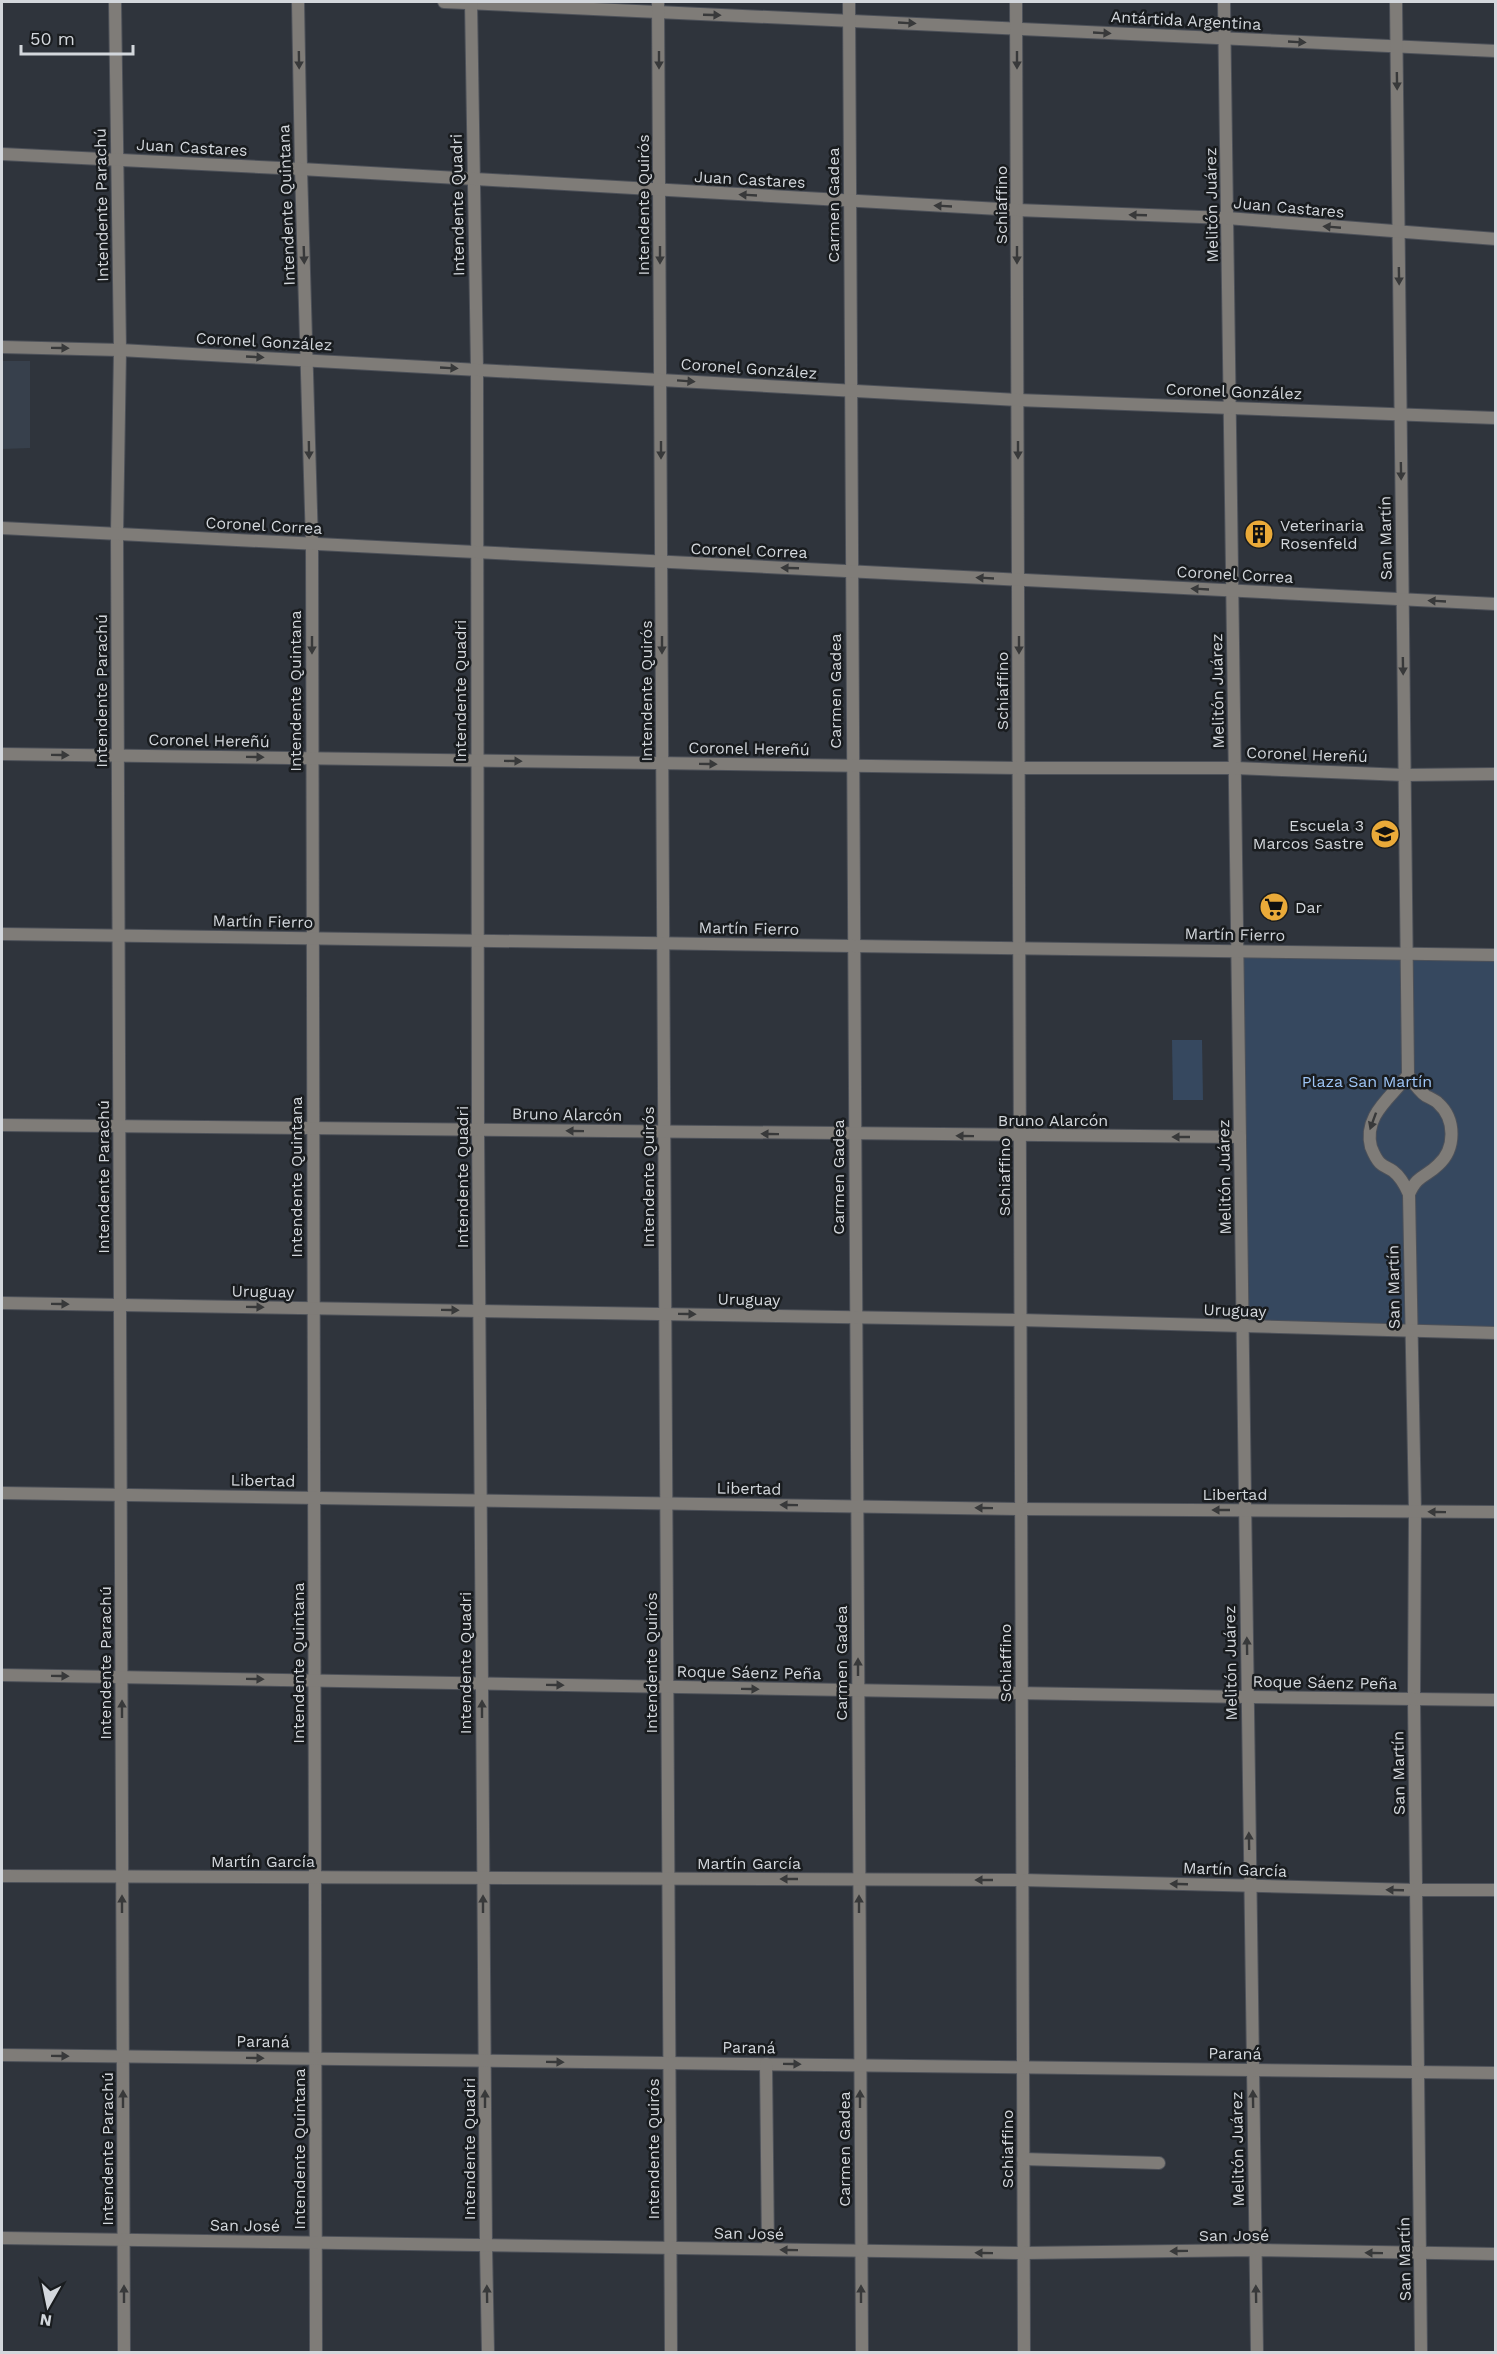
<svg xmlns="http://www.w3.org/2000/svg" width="1497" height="2354" font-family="'Work Sans',sans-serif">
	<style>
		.built { fill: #37404c }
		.green { fill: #36485f }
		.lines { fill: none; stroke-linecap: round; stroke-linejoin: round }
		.minor-casing { stroke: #4d5159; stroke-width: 14 }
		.minor { stroke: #7f7c78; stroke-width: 12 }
		.oneway { fill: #38393a }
		.labels { text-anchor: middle; stroke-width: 5; stroke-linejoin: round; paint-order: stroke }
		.street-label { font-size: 16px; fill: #d3d7dc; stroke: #191c1f }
		.poi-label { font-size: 16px; fill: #d3d7dc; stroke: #191c1f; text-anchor: start }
		.park-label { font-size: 16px; fill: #9fc6f7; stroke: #191c1f }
	</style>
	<rect width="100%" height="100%" fill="#2f343c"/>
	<path class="built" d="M2,361H30V448L2,449Z"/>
	<g class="green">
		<path d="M1237,951L1495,955V1333L1242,1326Z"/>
		<path d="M1172,1040H1202L1203,1100H1173Z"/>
	</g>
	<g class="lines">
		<g class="minor-casing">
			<g id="minor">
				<path d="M115,2L120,350L117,533L124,2352"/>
				<path d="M298,2L301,169L312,544L316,2352"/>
				<path d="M444,2L1496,51"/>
				<path d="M471,2L477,369L478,1129L486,2247L488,2352"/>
				<path d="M658,2L671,2352"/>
				<path d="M849,2L862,2352"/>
				<path d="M1016,2L1024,2352"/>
				<path d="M1224,2L1257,2352"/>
				<path d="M1396,2L1408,1075C1413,1082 1418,1090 1426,1096C1430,1098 1435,1100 1438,1103C1456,1119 1456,1149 1438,1165C1425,1178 1418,1174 1409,1194L1415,1511L1414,1699L1421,2352"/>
				<path d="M2,154L301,169L1017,210L1227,218L1496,239"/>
				<path d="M2,347L120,350L1018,400L1496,418"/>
				<path d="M2,528L1496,604"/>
				<path d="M2,754L1019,768H1235L1404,775L1496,774"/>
				<path d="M2,934L1496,955"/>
				<path d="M1408,1075C1391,1098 1363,1115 1371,1147C1373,1152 1376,1159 1380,1163C1384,1167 1389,1168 1393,1171C1401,1177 1405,1185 1409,1194"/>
				<path d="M2,1125L1240,1137"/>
				<path d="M2,1303L1021,1320L1496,1333"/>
				<path d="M2,1493L1021,1509L1496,1512"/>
				<path d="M2,1675L1247,1697L1496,1700"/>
				<path d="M2,1876L1023,1880L1416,1890H1496"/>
				<path d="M2,2055L1496,2073"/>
				<path d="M766,2064L768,2249"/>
				<path d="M1023,2159L1159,2163"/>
				<path d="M2,2238L1024,2253L1255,2250L1496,2254"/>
			</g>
		</g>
		<use href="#minor" class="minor"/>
	</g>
	<defs><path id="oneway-solid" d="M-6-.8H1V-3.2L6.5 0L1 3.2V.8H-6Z" transform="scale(1.5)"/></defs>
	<g class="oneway">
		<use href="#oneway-solid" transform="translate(712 15) rotate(2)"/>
		<use href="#oneway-solid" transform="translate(907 23) rotate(3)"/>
		<use href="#oneway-solid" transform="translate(1102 33) rotate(3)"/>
		<use href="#oneway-solid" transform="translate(1297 42) rotate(3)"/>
		<use href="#oneway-solid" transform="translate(299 60) rotate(89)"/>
		<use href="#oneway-solid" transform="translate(659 60) rotate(90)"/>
		<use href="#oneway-solid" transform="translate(1017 60) rotate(90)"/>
		<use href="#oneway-solid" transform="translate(1397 81) rotate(89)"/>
		<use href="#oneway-solid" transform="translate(748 195) rotate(-177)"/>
		<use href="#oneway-solid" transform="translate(943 206) rotate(-177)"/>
		<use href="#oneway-solid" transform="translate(1138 215) rotate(-178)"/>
		<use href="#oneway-solid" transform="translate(1332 227) rotate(-175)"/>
		<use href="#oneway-solid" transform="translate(304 255) rotate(88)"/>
		<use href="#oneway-solid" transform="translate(660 255) rotate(90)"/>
		<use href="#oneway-solid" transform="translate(1017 255) rotate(90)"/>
		<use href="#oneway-solid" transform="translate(1399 276) rotate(89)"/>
		<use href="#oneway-solid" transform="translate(60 348) rotate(1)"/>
		<use href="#oneway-solid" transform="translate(255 357) rotate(3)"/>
		<use href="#oneway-solid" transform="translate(449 368) rotate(3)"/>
		<use href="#oneway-solid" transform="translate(686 381) rotate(4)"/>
		<use href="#oneway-solid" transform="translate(309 450) rotate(89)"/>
		<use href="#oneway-solid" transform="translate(661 450) rotate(90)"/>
		<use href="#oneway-solid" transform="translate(1018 450) rotate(90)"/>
		<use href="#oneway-solid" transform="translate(1401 471) rotate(89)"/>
		<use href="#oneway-solid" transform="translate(790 568) rotate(-178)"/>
		<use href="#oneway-solid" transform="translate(985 578) rotate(-177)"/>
		<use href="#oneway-solid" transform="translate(1200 589) rotate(-177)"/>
		<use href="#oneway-solid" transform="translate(1437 601) rotate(-177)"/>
		<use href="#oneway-solid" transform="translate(312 645) rotate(90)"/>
		<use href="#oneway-solid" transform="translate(662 645) rotate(90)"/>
		<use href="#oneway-solid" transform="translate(1019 645) rotate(90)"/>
		<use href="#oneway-solid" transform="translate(1403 666) rotate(89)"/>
		<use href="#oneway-solid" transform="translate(60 755) rotate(1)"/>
		<use href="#oneway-solid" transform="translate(255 757) rotate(1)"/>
		<use href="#oneway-solid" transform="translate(513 761) rotate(1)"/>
		<use href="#oneway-solid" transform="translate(708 764) rotate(1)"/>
		<use href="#oneway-solid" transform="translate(1373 1121) rotate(110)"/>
		<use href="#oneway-solid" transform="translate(575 1131) rotate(-179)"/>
		<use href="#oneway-solid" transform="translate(770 1134) rotate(-179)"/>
		<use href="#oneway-solid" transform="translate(965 1136) rotate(-179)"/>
		<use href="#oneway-solid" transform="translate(1181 1137) rotate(-180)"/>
		<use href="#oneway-solid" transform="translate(60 1304) rotate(1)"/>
		<use href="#oneway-solid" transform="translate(255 1307) rotate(1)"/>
		<use href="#oneway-solid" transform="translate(450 1310) rotate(1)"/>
		<use href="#oneway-solid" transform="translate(687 1314) rotate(1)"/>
		<use href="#oneway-solid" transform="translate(789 1505) rotate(-179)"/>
		<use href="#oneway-solid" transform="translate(984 1508) rotate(-179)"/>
		<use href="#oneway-solid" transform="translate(1221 1510) rotate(-180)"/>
		<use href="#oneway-solid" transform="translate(1437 1512) rotate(-179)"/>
		<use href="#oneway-solid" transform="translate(1247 1646) rotate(-91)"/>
		<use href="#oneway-solid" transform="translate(858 1667) rotate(-90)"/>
		<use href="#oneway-solid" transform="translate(60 1676) rotate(1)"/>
		<use href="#oneway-solid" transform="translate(255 1679) rotate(1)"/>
		<use href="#oneway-solid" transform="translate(555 1685) rotate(1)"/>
		<use href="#oneway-solid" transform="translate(750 1689) rotate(1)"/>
		<use href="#oneway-solid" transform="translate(122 1709) rotate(-90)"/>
		<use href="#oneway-solid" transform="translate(482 1709) rotate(-90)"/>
		<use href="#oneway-solid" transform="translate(1249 1841) rotate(-91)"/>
		<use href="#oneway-solid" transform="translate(789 1879) rotate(-180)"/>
		<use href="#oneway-solid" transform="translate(984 1880) rotate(-180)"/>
		<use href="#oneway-solid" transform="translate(1179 1884) rotate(-178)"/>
		<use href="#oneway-solid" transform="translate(1395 1890) rotate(-178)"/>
		<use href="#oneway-solid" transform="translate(122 1904) rotate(-90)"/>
		<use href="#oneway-solid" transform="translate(483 1904) rotate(-90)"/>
		<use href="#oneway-solid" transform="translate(859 1904) rotate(-90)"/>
		<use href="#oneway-solid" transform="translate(60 2056) rotate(1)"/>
		<use href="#oneway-solid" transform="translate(255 2058) rotate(1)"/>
		<use href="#oneway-solid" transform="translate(555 2062) rotate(1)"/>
		<use href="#oneway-solid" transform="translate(792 2064) rotate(1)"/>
		<use href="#oneway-solid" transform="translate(123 2099) rotate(-90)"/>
		<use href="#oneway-solid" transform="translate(485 2099) rotate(-90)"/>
		<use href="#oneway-solid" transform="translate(860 2099) rotate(-90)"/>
		<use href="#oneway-solid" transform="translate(1253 2099) rotate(-91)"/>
		<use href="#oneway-solid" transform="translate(789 2250) rotate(-179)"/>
		<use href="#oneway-solid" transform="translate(1179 2251) rotate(179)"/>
		<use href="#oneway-solid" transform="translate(984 2253) rotate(-179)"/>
		<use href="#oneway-solid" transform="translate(1374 2253) rotate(-179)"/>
		<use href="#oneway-solid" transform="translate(124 2294) rotate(-90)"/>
		<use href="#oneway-solid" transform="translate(487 2294) rotate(-91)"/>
		<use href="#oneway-solid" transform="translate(861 2294) rotate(-90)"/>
		<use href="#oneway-solid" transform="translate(1256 2294) rotate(-91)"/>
	</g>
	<defs>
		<g id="building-disc" transform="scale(1.5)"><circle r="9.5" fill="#eaaa39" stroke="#191c1f"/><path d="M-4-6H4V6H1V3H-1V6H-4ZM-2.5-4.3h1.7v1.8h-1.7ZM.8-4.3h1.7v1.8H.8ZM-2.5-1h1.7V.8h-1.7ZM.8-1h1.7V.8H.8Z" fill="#111"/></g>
		<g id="school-disc" transform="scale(1.5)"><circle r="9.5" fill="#eaaa39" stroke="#191c1f"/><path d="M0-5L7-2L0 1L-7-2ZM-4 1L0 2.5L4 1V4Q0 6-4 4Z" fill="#111"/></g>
		<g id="supermarket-disc" transform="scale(1.5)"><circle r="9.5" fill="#eaaa39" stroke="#191c1f"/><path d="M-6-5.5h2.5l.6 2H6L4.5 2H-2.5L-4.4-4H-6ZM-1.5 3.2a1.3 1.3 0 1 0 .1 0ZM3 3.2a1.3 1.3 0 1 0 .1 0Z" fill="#111"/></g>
	</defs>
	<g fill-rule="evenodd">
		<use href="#building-disc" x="1259" y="534"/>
		<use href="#school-disc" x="1385" y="834"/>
		<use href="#supermarket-disc" x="1274" y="907"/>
	</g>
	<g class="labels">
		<g class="street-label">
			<text transform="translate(1186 20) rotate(3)" y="6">Antártida Argentina</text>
			<text transform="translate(192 147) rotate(3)" y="6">Juan Castares</text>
			<text transform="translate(750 179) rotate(3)" y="6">Juan Castares</text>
			<text transform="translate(101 205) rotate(-91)" y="6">Intendente Parachú</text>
			<text transform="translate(286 205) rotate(-92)" y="6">Intendente Quintana</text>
			<text transform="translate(457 205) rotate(-91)" y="6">Intendente Quadri</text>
			<text transform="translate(643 205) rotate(-90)" y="6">Intendente Quirós</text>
			<text transform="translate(833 205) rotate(-90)" y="6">Carmen Gadea</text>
			<text transform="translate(1001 205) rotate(-90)" y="6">Schiaffino</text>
			<text transform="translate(1211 205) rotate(-91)" y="6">Melitón Juárez</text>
			<text transform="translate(1289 207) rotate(5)" y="6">Juan Castares</text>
			<text transform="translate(264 341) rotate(3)" y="6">Coronel González</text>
			<text transform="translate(749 368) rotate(4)" y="6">Coronel González</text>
			<text transform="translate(1234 391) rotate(2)" y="6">Coronel González</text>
			<text transform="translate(264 525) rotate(3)" y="6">Coronel Correa</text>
			<text transform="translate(1385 538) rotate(-91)" y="6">San Martín</text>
			<text transform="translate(749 550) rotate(2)" y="6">Coronel Correa</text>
			<text transform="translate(1235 574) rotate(3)" y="6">Coronel Correa</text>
			<text transform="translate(101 691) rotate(-90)" y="6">Intendente Parachú</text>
			<text transform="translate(295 691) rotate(-90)" y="6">Intendente Quintana</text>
			<text transform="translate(460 691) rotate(-90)" y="6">Intendente Quadri</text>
			<text transform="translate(646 691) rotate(-90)" y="6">Intendente Quirós</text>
			<text transform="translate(835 691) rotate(-90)" y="6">Carmen Gadea</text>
			<text transform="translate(1002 691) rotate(-90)" y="6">Schiaffino</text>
			<text transform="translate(1217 691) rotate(-91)" y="6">Melitón Juárez</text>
			<text transform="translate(209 740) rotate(1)" y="6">Coronel Hereñú</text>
			<text transform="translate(749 748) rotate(1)" y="6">Coronel Hereñú</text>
			<text transform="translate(1307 754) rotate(2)" y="6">Coronel Hereñú</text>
			<text transform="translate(263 921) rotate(1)" y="6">Martín Fierro</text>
			<text transform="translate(749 928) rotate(1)" y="6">Martín Fierro</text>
			<text transform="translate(1235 934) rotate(1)" y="6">Martín Fierro</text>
			<text transform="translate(567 1114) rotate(1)" y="6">Bruno Alarcón</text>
			<text x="1053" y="1126">Bruno Alarcón</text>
			<text transform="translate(103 1177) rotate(-90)" y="6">Intendente Parachú</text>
			<text transform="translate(296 1177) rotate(-90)" y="6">Intendente Quintana</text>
			<text transform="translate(462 1177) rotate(-90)" y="6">Intendente Quadri</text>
			<text transform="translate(648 1177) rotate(-90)" y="6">Intendente Quirós</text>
			<text transform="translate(838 1177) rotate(-90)" y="6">Carmen Gadea</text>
			<text transform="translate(1004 1177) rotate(-90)" y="6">Schiaffino</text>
			<text transform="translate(1224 1177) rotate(-91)" y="6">Melitón Juárez</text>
			<text transform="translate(1393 1287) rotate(-91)" y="6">San Martín</text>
			<text transform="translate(263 1291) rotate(1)" y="6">Uruguay</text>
			<text transform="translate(749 1299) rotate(1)" y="6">Uruguay</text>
			<text transform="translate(1235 1310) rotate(2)" y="6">Uruguay</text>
			<text transform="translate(263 1480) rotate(1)" y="6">Libertad</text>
			<text transform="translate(749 1488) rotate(1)" y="6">Libertad</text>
			<text x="1235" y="1500">Libertad</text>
			<text transform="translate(105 1663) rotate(-90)" y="6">Intendente Parachú</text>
			<text transform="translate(298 1663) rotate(-90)" y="6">Intendente Quintana</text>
			<text transform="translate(465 1663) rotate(-90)" y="6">Intendente Quadri</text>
			<text transform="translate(651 1663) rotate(-90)" y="6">Intendente Quirós</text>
			<text transform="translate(841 1663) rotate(-90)" y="6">Carmen Gadea</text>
			<text transform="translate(1005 1663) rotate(-90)" y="6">Schiaffino</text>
			<text transform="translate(1230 1663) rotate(-91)" y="6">Melitón Juárez</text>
			<text transform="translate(749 1672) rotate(1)" y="6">Roque Sáenz Peña</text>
			<text transform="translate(1325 1682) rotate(1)" y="6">Roque Sáenz Peña</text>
			<text transform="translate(1398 1773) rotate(-91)" y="6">San Martín</text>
			<text x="263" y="1867">Martín García</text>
			<text x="749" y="1869">Martín García</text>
			<text transform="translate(1235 1869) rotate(2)" y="6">Martín García</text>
			<text transform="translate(263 2041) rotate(1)" y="6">Paraná</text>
			<text transform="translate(749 2047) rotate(1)" y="6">Paraná</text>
			<text transform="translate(1235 2053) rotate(1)" y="6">Paraná</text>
			<text transform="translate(107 2149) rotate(-90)" y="6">Intendente Parachú</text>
			<text transform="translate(299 2149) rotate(-90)" y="6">Intendente Quintana</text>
			<text transform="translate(469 2149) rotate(-90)" y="6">Intendente Quadri</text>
			<text transform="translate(653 2149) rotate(-90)" y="6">Intendente Quirós</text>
			<text transform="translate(844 2149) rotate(-90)" y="6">Carmen Gadea</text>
			<text transform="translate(1007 2149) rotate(-90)" y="6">Schiaffino</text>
			<text transform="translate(1237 2149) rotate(-91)" y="6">Melitón Juárez</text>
			<text transform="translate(245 2225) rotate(1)" y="6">San José</text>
			<text transform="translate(749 2233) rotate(1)" y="6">San José</text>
			<text x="1234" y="2241">San José</text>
			<text transform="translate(1404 2259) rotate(-91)" y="6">San Martín</text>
		</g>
		<g class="poi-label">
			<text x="1280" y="531">Veterinaria<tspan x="1280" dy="18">Rosenfeld</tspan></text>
			<text x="1364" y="831" text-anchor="end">Escuela 3<tspan x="1364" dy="18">Marcos Sastre</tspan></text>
			<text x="1295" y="913">Dar</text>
		</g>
		<g class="park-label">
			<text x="1367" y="1087">Plaza San Martín</text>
		</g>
	</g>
	<rect width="1497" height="2354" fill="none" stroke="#d3d7dc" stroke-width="6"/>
	<g transform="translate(48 2306) rotate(189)" stroke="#191c1f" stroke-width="4.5" paint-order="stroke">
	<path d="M0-4.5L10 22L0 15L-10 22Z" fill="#d3d7dc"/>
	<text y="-9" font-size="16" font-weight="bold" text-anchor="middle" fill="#d3d7dc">N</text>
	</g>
	<path d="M21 45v9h112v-9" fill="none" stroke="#d3d7dc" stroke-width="3"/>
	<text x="30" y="45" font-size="18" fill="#d3d7dc" stroke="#191c1f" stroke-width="4.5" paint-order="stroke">50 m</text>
</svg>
